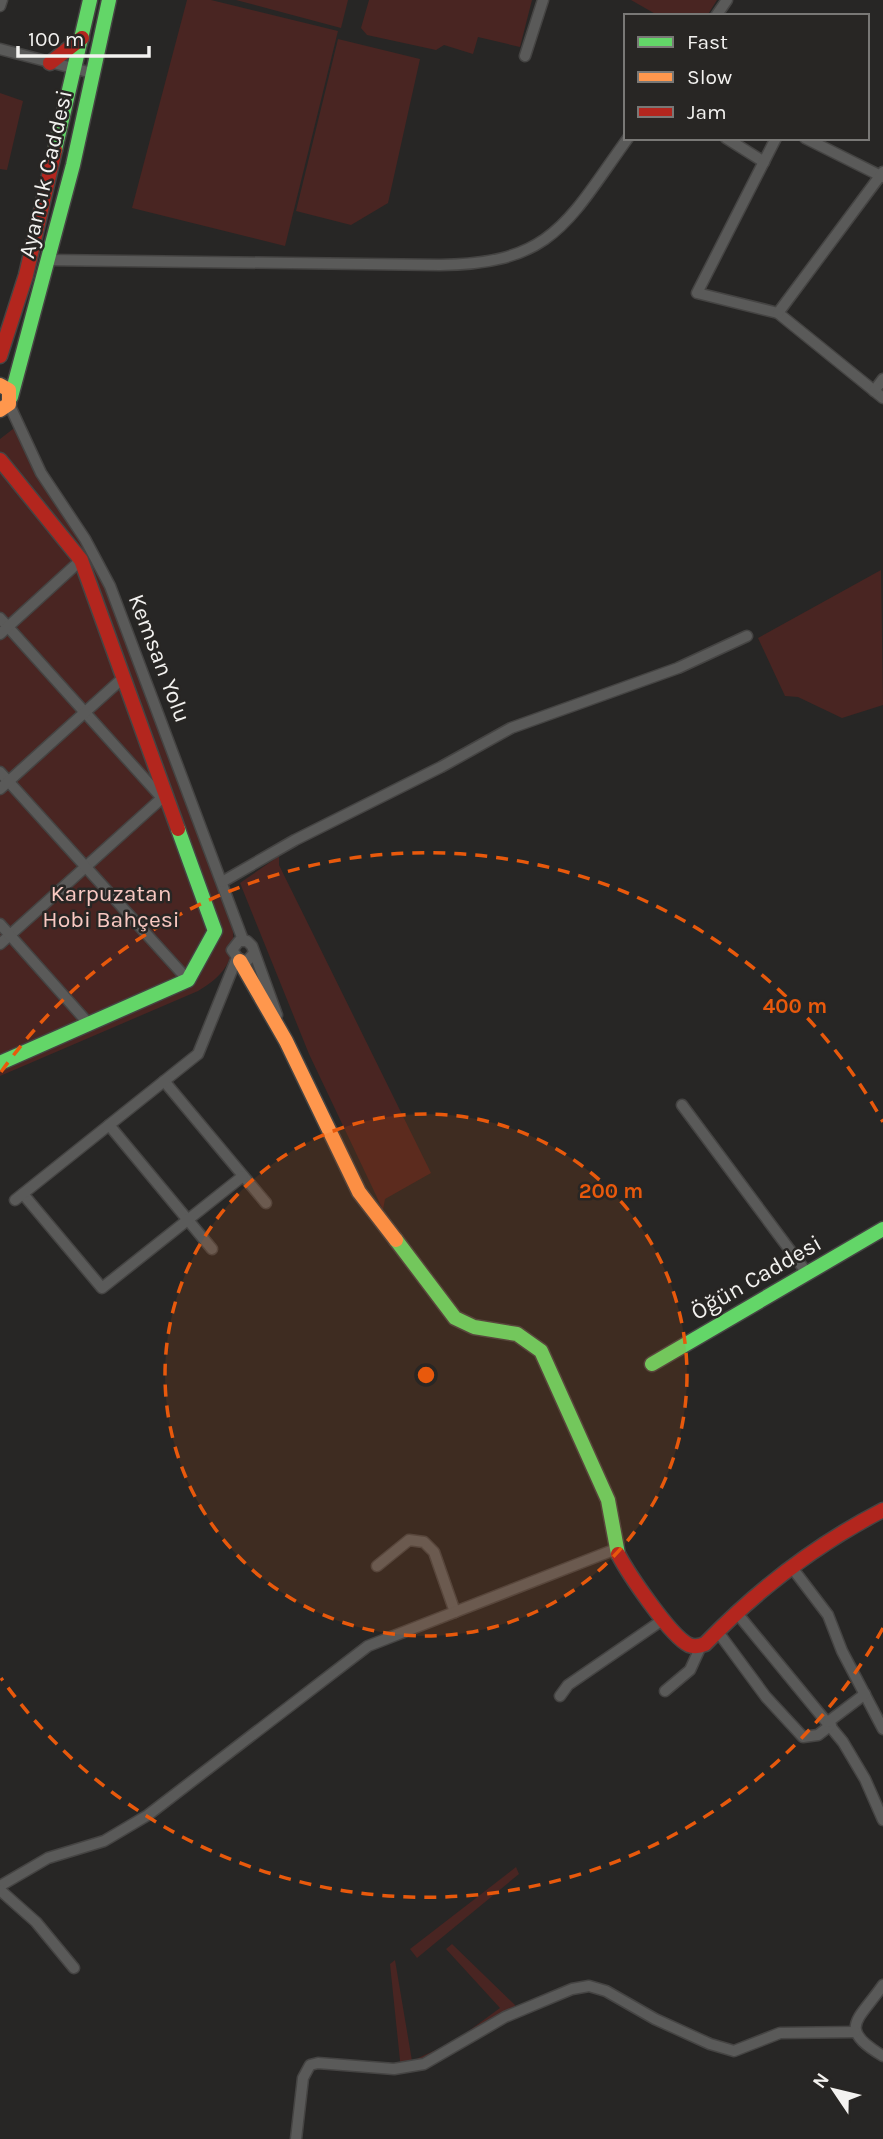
<svg xmlns="http://www.w3.org/2000/svg" width="883" height="2139" font-family="Karla,sans-serif">
	<style>
		.green { fill: #492522 }
		.lines { fill: none; stroke-linecap: round; stroke-linejoin: round }
		.street-casing { stroke: #454443; stroke-width: 13 }
		.fast-casing { stroke: #454443; stroke-width: 17 }
		.slow-casing { stroke: #454443; stroke-width: 17 }
		.jam-casing { stroke: #454443; stroke-width: 17 }
		.street { stroke: #5a5a59; stroke-width: 10 }
		.fast { stroke: #63d668; stroke-width: 14 }
		.slow { stroke: #ff974d; stroke-width: 14 }
		.jam { stroke: #b3261e; stroke-width: 14 }
		.ring { fill: none; stroke: #e8590c; stroke-width: 3.5; stroke-dasharray: 12 9 }
		.labels { text-anchor: middle; stroke-width: 5; stroke-linejoin: round; paint-order: stroke }
		.street-label { font-size: 23px; fill: #f3f2f0; stroke: #282624 }
		.park-label { font-size: 23px; fill: #f9c9c2; stroke: #282624 }
		.centre { fill: #e8590c; stroke: #282624; stroke-width: 3.5 }
		.ring-label { font-size: 21px; text-anchor: middle; font-weight: bold; fill: #e8590c; stroke: #282624; stroke-width: 5; stroke-linejoin: round; paint-order: stroke }
	</style>
	<rect width="100%" height="100%" fill="#272625"/>
	<g class="green">
		<path d="M187,0H211L338,31L285,246L132,208Z"/>
		<path d="M236,0H348L341,28Z"/>
		<path d="M369,0H532L520,47L478,37L473,54L444,45L436,50L367,35L361,28Z"/>
		<path d="M631,0H717L707,16H659Z"/>
		<path d="M338,39L420,59L388,203L351,225L296,211Z"/>
		<path d="M0,93L23,101L7,170L0,169Z"/>
		<path d="M13,429L27,430L31,448L95,549L230,914C239,950 231,972 198,991L0,1076V439Z"/>
		<path d="M881,570L883,705L842,718L798,697L785,696L758,638Z"/>
		<path d="M279,856V865L431,1173L385,1199L383,1210L309,1054L240,883Z"/>
		<path d="M516,1867L519,1874L417,1958L410,1949Z"/>
		<path d="M452,1944L515,2005L517,2012L441,2058L401,2070L390,1964L395,1960L412,2061L455,2041L500,2008L446,1949Z"/>
	</g>
	<g class="lines">
		<g class="street-casing">
			<g id="street">
				<path d="M0,6L2,0"/>
				<path d="M716,16L727,0"/>
				<path d="M0,49L92,73"/>
				<path d="M525,56L543,0"/>
				<path d="M726,138L764,162"/>
				<path d="M776,138L697,293L778,313L883,398"/>
				<path d="M805,138L883,177"/>
				<path d="M49,260L440,265C553,264 568,221 628,138"/>
				<path d="M778,313L883,172"/>
				<path d="M874,391L883,379"/>
				<path d="M9,404L41,473L85,539L110,586L243,940"/>
				<path d="M0,618L162,798L0,944"/>
				<path d="M0,634L81,560"/>
				<path d="M0,772L188,980"/>
				<path d="M0,789L124,677"/>
				<path d="M222,882L295,840L441,767L511,728L678,668L747,636"/>
				<path d="M0,924L89,1024"/>
				<path d="M254,953L247,961H240L232,950L239,941H247L252,946L277,1015"/>
				<path d="M164,1081L266,1203"/>
				<path d="M682,1105L807,1273"/>
				<path d="M109,1125L212,1249"/>
				<path d="M23,1194L102,1288L243,1176"/>
				<path d="M15,1200L198,1054L236,960"/>
				<path d="M377,1566L409,1540L424,1542L434,1552L455,1612"/>
				<path d="M793,1569L828,1615L842,1651L883,1729"/>
				<path d="M736,1612L843,1742L865,1779L883,1820"/>
				<path d="M718,1632L766,1697L803,1737L818,1735L831,1725"/>
				<path d="M665,1691L690,1670L701,1646"/>
				<path d="M560,1696L568,1685L664,1619"/>
				<path d="M828,1722L865,1694"/>
				<path d="M0,1886L48,1858L104,1841L148,1815L368,1646L616,1549"/>
				<path d="M0,1890L36,1922L74,1968"/>
				<path d="M883,1985C859,2020 836,2028 883,2056"/>
				<path d="M296,2139L303,2078L310,2065L318,2063L394,2069L424,2064L505,2017L572,1989L589,1986L606,1991L655,2019L710,2044L734,2051L780,2033L855,2032"/>
			</g>
		</g>
		<g class="fast-casing">
			<g id="fast">
				<path d="M55,150L90,0"/>
				<path d="M11,397L73,165L109,0"/>
				<path d="M0,1063L188,980L215,931L178,829"/>
				<path d="M396,1240L455,1318L474,1327L517,1334L541,1351L608,1500L618,1554"/>
				<path d="M652,1364L883,1229"/>
			</g>
		</g>
		<g class="slow-casing">
			<g id="slow">
				<path d="M0,385L9,390V404L0,410"/>
				<path d="M240,961L286,1041L359,1192L396,1240"/>
			</g>
		</g>
		<g class="jam-casing">
			<g id="jam">
				<path d="M50,63L82,38"/>
				<path d="M0,356L26,275L55,150"/>
				<path d="M0,460L81,560L178,829"/>
				<path d="M618,1554C628,1573 670,1636 689,1645C694,1647 700,1646 705,1644C756,1591 817,1544 883,1510"/>
			</g>
		</g>
		<use href="#street" class="street"/>
		<use href="#fast" class="fast"/>
		<use href="#slow" class="slow"/>
		<use href="#jam" class="jam"/>
	</g>
	<circle cx="426" cy="1375" r="261" fill="#e8590c" fill-opacity=".12"/>
	<g class="ring">
		<circle cx="426" cy="1375" r="261"/>
		<path d="M883 1628A522 522 0 0 1 1 1678M1 1072A522 522 0 0 1 883 1122"/>
	</g>
	<g class="labels">
		<g class="street-label">
			<text transform="translate(45 174) rotate(-77)" y="8">Ayancık Caddesi</text>
			<text transform="translate(160 658) rotate(69)" y="8">Kemsan Yolu</text>
			<text transform="translate(756 1277) rotate(-30)" y="8">Öğün Caddesi</text>
		</g>
		<g class="park-label">
			<text x="111" y="901">Karpuzatan<tspan x="111" dy="26">Hobi Bahçesi</tspan></text>
		</g>
	</g>
	<circle cx="426" cy="1375" r="10" class="centre"/>
	<g class="ring-label">
		<text x="795" y="1013">400 m</text>
		<text x="611" y="1198">200 m</text>
	</g>
	<rect x="624" y="14" width="245" height="126" fill="#282624" stroke="#797876" stroke-width="2"/>
	<rect x="638" y="37" width="35" height="10" fill="#63d668" stroke="#797876" stroke-width="2"/>
	<text x="687" y="49" font-size="21" fill="#f3f2f0">Fast</text>
	<rect x="638" y="72" width="35" height="10" fill="#ff974d" stroke="#797876" stroke-width="2"/>
	<text x="687" y="84" font-size="21" fill="#f3f2f0">Slow</text>
	<rect x="638" y="107" width="35" height="10" fill="#b3261e" stroke="#797876" stroke-width="2"/>
	<text x="687" y="119" font-size="21" fill="#f3f2f0">Jam</text>
	<g transform="translate(834 2090) rotate(305)" stroke="#282624" stroke-width="5" paint-order="stroke">
	<path d="M0-5L12 26L0 18L-12 26Z" fill="#f3f2f0"/>
	<text y="-10" font-size="19" font-weight="bold" text-anchor="middle" fill="#f3f2f0">N</text>
	</g>
	<path d="M18 46v10h131v-10" fill="none" stroke="#f3f2f0" stroke-width="3.5"/>
	<text x="28" y="46" font-size="21" fill="#f3f2f0" stroke="#282624" stroke-width="5" paint-order="stroke">100 m</text>
</svg>
